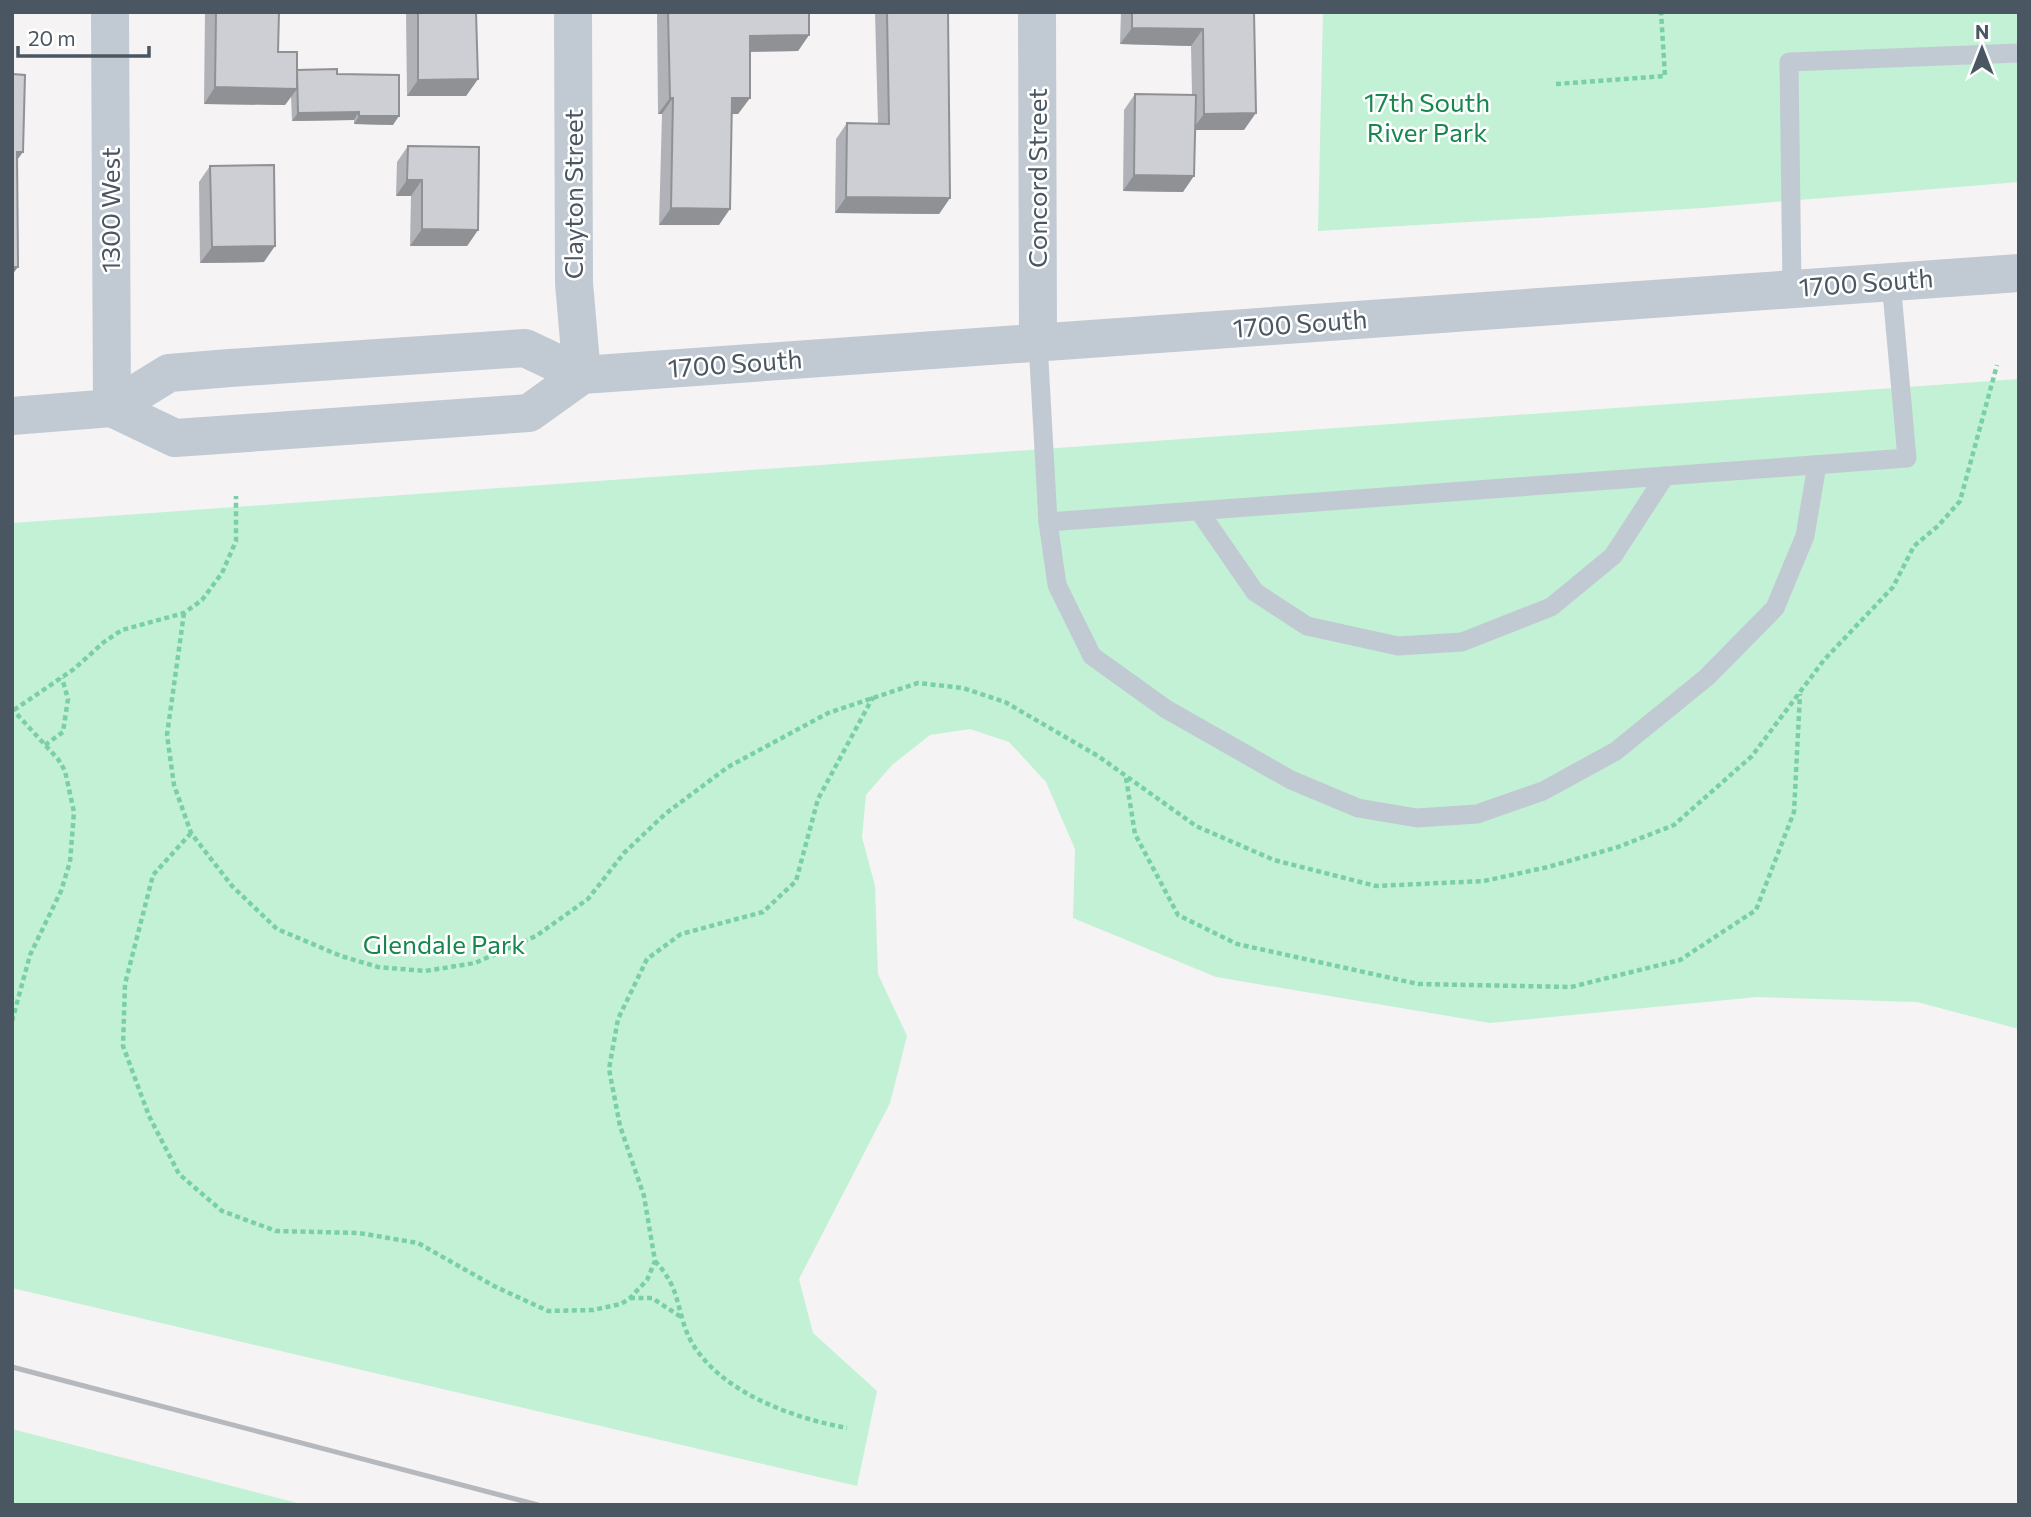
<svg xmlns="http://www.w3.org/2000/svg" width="2031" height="1517" font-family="Commissioner,sans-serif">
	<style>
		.green { fill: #c3f1d5 }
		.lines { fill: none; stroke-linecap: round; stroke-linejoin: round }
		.path { stroke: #7ad0a6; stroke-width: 4.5; stroke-dasharray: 5 3.5; stroke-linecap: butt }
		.service { stroke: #c1cad2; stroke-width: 19 }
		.minor { stroke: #c1cad2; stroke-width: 38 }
		.tertiary { stroke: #c1cad2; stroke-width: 38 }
		.rail { stroke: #b5b8bd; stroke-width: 5 }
		.wall { fill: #b0b2b7 }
		.shaded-wall { fill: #909195 }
		.building { fill: #cdcfd5; stroke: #909195; stroke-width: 2 }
		.labels { text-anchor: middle; stroke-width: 5; stroke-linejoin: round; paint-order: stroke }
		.park-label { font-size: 26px; fill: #17864f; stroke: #fff }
		.street-label { font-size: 26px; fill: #4a5661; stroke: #fff }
	</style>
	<rect width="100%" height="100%" fill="#f5f3f3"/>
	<g class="green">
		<path d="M1323,12H2019V182L1702,208L1318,231Z"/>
		<path d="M2019,379V1029L1917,1002L1757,997L1490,1023L1216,977L1073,918L1075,849L1046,782L1009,742L970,729L930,735L892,765L866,795L862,837L875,886L878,974L907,1036L890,1103L799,1279L813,1333L877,1391L857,1486L12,1288V523Z"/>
		<path d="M12,1429L305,1505H12Z"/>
	</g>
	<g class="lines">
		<g class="path">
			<path d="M1556,84L1665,76L1661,12"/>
			<path d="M184,613L167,735L174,785L191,833L232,886L277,929L341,956L378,967L425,971L475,963L536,936L588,899L624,853L665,814L728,767L828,713L918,683L963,688L1005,702L1098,756L1196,826L1274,860L1376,886L1484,881L1548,867L1618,847L1674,825L1752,756L1824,660L1893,587L1914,546L1938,526L1960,501L1997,365"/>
			<path d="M14,710L74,669L104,642L122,630L184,613L202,600L222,573L236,541V496"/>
			<path d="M45,745L63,732L68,699L62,678"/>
			<path d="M1126,778L1135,834L1178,915L1237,944L1418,984L1571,987L1680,960L1756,910L1794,812L1800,694"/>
			<path d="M191,833L153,875L125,984L123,1046L149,1116L179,1174L222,1211L276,1231L359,1233L418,1243L494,1286L548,1311L593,1310L621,1304L630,1298L647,1280L655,1261L644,1196L620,1126L609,1069L618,1019L647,959L681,934L763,912L796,881L818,799L873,697"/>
			<path d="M12,1021L30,955L61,891L70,862L74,812L65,771L58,759L13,710"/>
			<path d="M655,1261C683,1291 675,1312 692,1343C722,1393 793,1418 847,1428"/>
			<path d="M630,1298H652L681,1317"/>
		</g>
		<g class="service">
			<path d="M1792,288L1789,62L2019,53"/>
			<path d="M1038,343L1048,522L1907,458L1891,281"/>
			<path d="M1199,511L1255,592L1307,626L1398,646L1462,642L1551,607L1613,556L1665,476"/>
			<path d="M1048,522L1057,585L1092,656L1166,709L1291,780L1358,808L1417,818L1477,814L1543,791L1616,751L1707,677L1775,608L1805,536L1817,465"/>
		</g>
		<g class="minor">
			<path d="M110,12L112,408"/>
			<path d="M573,12L574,283L582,375"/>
			<path d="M1037,12L1038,343"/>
		</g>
		<g class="tertiary">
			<path d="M112,408L175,438L233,434L529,413L582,375"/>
			<path d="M12,416L112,408L169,373L230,368L525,348L582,375L2019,273"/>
		</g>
		<path class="rail" d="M12,1367L538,1505"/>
	</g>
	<g class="wall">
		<path d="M205,12H279L278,52L297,71L337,74L393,125L354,124V120L292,121L291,96L285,105L204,104Z"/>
		<path d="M406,12H476L478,79L466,96H407Z"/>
		<path d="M657,12H809V35L798,51L750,52V98L738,114H732L719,225H659L662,114H658Z"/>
		<path d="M875,12H948L950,198L939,214L835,213L836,139L847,123L878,124Z"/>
		<path d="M1121,12H1254L1244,130H1195L1183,192L1123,191L1124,110L1135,94H1192L1191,46L1120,44Z"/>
		<path d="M408,146L478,230L467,246H410L411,196H396L397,162Z"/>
		<path d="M210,166L264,262L200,263L199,182Z"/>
	</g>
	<g class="shaded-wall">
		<path d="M1132,28L1203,29L1191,46L1120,44Z"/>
		<path d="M809,35L798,51L738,52L750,36Z"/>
		<path d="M478,79L466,96H407L418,80Z"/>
		<path d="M215,87L297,89L285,105L204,104Z"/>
		<path d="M670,98H673L662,114H658Z"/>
		<path d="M732,98H750L738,114H721Z"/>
		<path d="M359,112L354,120L292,121L298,113Z"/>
		<path d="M1256,113L1244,130H1192L1204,114Z"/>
		<path d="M359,116H399L393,125L354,124Z"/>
		<path d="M17,152H23L12,167Z"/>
		<path d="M1134,175L1194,176L1183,192L1123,191Z"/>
		<path d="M407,180H422L411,196H396Z"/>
		<path d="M846,197L950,198L939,214L835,213Z"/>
		<path d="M671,208L730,209L719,225H659Z"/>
		<path d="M422,229L478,230L467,246H410Z"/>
		<path d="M275,246L264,262L200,263L212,247Z"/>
		<path d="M12,267H18L12,275Z"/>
	</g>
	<g class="building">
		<path d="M216,12H279L278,52H297V89L215,87Z"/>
		<path d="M418,12H476L478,79L418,80Z"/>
		<path d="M668,12H809V35L750,36V98H732L730,209L671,208L673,98H670Z"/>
		<path d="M887,12H948L950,198L846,197L847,123L889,124Z"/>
		<path d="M1132,12H1254L1256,113L1204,114L1203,29L1132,28Z"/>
		<path d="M337,69V74L399,75V116H359V112L298,113L297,70Z"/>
		<path d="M12,74L25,75L23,152H17L18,267H12Z"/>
		<path d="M1135,94L1196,95L1194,176L1134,175Z"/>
		<path d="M408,146L479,147L478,230L422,229V180H407Z"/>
		<path d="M274,165L275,246L212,247L210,166Z"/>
	</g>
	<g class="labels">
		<g class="park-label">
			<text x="1427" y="112">17th South<tspan x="1427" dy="30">River Park</tspan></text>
			<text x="444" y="954">Glendale Park</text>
		</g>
		<g class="street-label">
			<text transform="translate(1038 178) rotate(-90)" y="9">Concord Street</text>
			<text transform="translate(574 194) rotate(-90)" y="9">Clayton Street</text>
			<text transform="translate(111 210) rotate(-90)" y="9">1300 West</text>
			<text transform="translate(1866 283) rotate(-4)" y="9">1700 South</text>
			<text transform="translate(1300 324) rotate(-4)" y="9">1700 South</text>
			<text transform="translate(735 364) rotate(-4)" y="9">1700 South</text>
		</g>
	</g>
	<rect width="2031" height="1517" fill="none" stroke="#4a5661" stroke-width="28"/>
	<g transform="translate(1982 49)" stroke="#ffffff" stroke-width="5" paint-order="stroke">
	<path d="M0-5L12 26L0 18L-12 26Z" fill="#4a5661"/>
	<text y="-10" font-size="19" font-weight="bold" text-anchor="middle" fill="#4a5661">N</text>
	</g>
	<path d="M18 46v10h131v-10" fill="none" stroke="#4a5661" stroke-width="3.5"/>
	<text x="28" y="46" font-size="21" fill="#4a5661" stroke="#ffffff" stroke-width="5" paint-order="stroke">20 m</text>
</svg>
